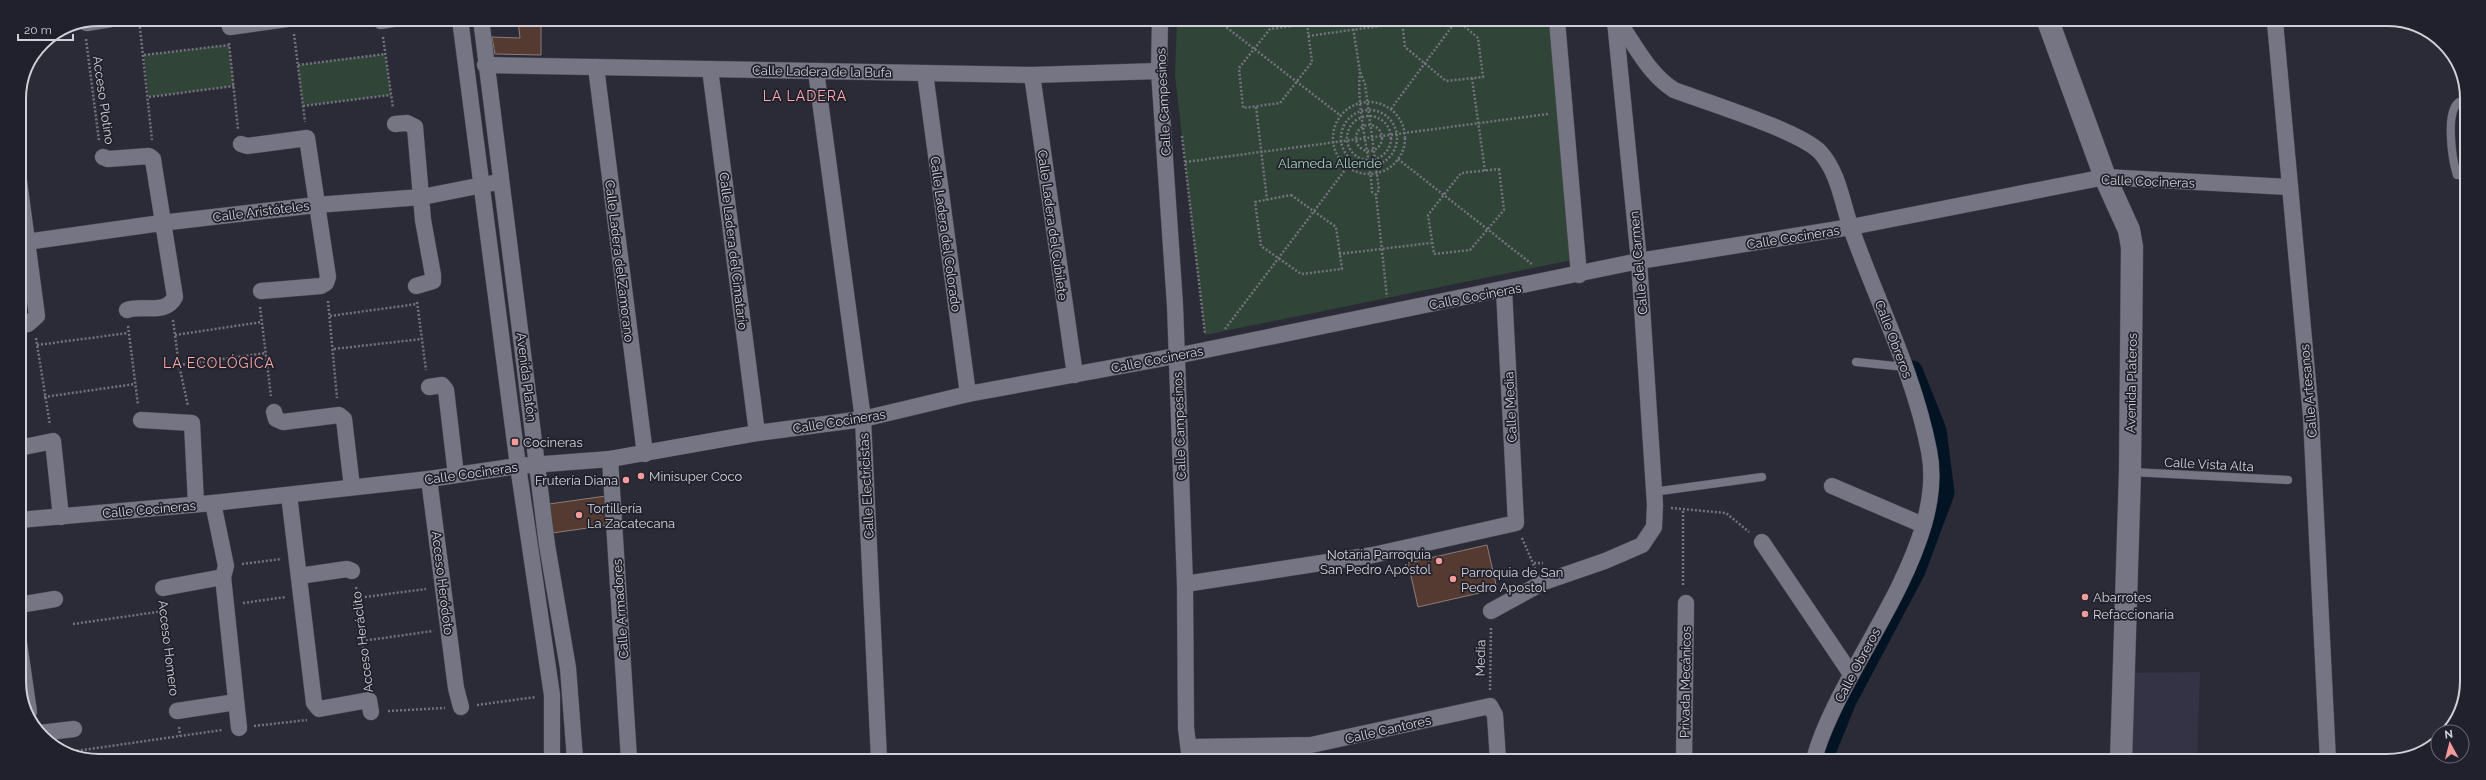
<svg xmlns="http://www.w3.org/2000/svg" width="2486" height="780" font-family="Raleway,sans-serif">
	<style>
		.built { fill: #343345 }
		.green { fill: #304537 }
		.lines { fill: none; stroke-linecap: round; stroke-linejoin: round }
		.canal { stroke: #021323; stroke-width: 19 }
		.building { fill: #553a31; stroke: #8d7c77 }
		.lane-casing { stroke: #494852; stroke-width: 9 }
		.street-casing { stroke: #494852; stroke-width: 17 }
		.secondary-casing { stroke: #494852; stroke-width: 23 }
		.path { stroke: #73727d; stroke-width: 2.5; stroke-dasharray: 2 2; stroke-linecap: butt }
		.lane { stroke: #767584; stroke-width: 8 }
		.street { stroke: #767584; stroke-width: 16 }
		.secondary { stroke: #767584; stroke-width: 22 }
		.poi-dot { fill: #f59b9a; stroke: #21212d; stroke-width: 1.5 }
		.labels { text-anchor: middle; stroke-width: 3.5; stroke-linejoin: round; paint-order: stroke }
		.street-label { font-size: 13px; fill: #d1d0d8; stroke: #21212d }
		.park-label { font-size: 13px; fill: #a3d5b3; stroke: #21212d }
		.poi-label { font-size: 13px; fill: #d1d0d8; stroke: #21212d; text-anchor: start }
		.neighbourhood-label { font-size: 14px; letter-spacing: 1px; fill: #ffaaa9; stroke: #21212d }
		.rim { fill: none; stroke: #d1d0d8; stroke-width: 2 }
	</style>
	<rect width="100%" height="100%" fill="#2b2b37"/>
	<path class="built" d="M2200,672L2197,761H2128L2131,673Z"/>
	<g class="green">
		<path d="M1177,20L1557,21L1577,259L1205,335L1175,75Z"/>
		<path d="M229,45L234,86L149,97L144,55Z"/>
		<path d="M385,54L391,95L303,106L298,65Z"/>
	</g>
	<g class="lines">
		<path class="canal" d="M1823,760L1847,701L1916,571L1945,493L1937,430L1913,370"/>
	</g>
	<g class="building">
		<path d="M518,20H541V55L495,54L492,37L520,38Z"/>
		<path d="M606,496L609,525L552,533L549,504Z"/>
		<path d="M1487,545L1497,589L1418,607L1408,563Z"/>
	</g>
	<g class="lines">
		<g class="lane-casing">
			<g id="lane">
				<path d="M2466,175H2457C2452,159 2445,112 2459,102H2467"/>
				<path d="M1856,362L1905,367"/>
				<path d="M2131,472L2288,480"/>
				<path d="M1653,492L1762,477"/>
			</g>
		</g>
		<g class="street-casing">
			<g id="street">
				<path d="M460,19L518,466L552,695V759"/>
				<path d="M481,19L547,545L568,668L575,759"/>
				<path d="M1160,20L1159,71L1175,305L1185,584L1186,728L1190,760"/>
				<path d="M381,21L393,19"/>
				<path d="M1557,21L1579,275"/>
				<path d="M1615,21L1620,24C1637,48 1649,74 1674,90C1706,102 1800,131 1820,152C1839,173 1842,203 1851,228C1877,302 1914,373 1929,451C1934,476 1931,499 1924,524C1906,586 1867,642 1838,700C1828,720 1819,739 1814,760"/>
				<path d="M2275,22L2311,416L2328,761"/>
				<path d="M87,23L111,19"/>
				<path d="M230,27L287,19"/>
				<path d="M485,65L1032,75L1159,71"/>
				<path d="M596,67L645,454"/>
				<path d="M710,69L757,433"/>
				<path d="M816,71L863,419L879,759"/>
				<path d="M925,73L968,394"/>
				<path d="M1032,75L1075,375"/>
				<path d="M395,124L407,123L415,127L423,220L433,275V281L416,286"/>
				<path d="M241,144L247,146L307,138L328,277L326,283L321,286L261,291"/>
				<path d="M103,157L108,159L149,156L153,159L154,166L175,297C165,316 143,304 127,310"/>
				<path d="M19,181L37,316L28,324L19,325"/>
				<path d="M19,243L161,223L316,205L422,197L493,183"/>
				<path d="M429,387L442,385L446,390L456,475"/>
				<path d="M274,412L276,419L283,422L339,415L344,419L352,487"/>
				<path d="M141,420L192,423L196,504"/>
				<path d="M19,448L53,441L61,517"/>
				<path d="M610,459L629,759"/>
				<path d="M429,479L456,688L461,707"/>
				<path d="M1832,486L1923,525"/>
				<path d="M289,495L314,703L319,709L369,700L371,712"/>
				<path d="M213,503L226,566L223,577L239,728"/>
				<path d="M19,520L213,503L429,479L518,466L610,459L757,433L863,419L968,394L1176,356L1639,261L1851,227L2105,177L2290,187"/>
				<path d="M1762,542L1851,674"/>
				<path d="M299,576L347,569L352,571"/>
				<path d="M1185,584L1373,555L1516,523L1504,290"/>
				<path d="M163,588L223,577"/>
				<path d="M19,605L55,599"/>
				<path d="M1491,611L1544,582L1605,561L1642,545L1654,527L1655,505L1639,261L1615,21"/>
				<path d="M19,643L29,712"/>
				<path d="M177,711L236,702"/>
				<path d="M40,733L74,729"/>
				<path d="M1189,747L1311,745L1490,706L1495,715L1498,760"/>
				<path d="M1684,760L1686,603"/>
			</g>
		</g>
		<g class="secondary-casing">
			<path id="secondary" d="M2048,21L2105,177L2129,230L2132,247L2130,472L2121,761"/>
		</g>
		<g class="path">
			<path d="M139,19L152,140"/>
			<path d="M1217,20L1341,116"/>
			<path d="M1352,21L1360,72L1365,84L1379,190L1376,195"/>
			<path d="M1402,21L1405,47L1446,81L1483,77L1478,38L1458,21"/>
			<path d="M1307,24L1312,62L1280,103L1243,108L1239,68L1270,29Z"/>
			<path d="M294,34L305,122"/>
			<path d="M1308,36L1402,23"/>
			<path d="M383,37L393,108"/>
			<path d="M86,39L99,141"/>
			<path d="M229,43L238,129"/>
			<path d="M144,55L229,45"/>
			<path d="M298,65L385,54"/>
			<path d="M1360,72C1356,110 1370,153 1372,192L1376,195L1387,297"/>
			<path d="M1472,78L1485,171"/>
			<path d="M149,97L234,86"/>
			<circle cx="1369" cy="138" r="36"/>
			<path d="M303,106L391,95"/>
			<path d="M1256,107L1267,200"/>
			<path d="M1391,109L1456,21"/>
			<circle cx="1369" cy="138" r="28"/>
			<circle cx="1369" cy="138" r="22"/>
			<circle cx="1369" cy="138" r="13"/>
			<path d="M1182,136L1205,334"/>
			<path d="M1398,159L1533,265"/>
			<path d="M1185,162L1548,114"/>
			<path d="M1499,169L1504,210L1470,250L1434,254L1428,215L1461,173Z"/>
			<path d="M1291,195L1336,227L1342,269L1301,274L1261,246L1255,202Z"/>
			<path d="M1339,254L1431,243"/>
			<path d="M328,301L337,398"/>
			<path d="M417,302L426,370"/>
			<path d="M260,307L271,396"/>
			<path d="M330,316L417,304"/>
			<path d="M173,320L179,365L188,406"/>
			<path d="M128,326L138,405"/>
			<path d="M1225,329L1348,166"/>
			<path d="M175,335L262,322"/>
			<path d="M36,338L50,425"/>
			<path d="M37,345L128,333"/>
			<path d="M334,349L422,339"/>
			<path d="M179,365L266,353"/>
			<path d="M44,397L135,384"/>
			<path d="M1671,508L1726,513L1749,532"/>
			<path d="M1683,511V586"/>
			<path d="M1522,538L1535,568"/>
			<path d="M1534,563H1543"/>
			<path d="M242,564L281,559"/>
			<path d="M356,587L367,683"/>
			<path d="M357,598L426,589"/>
			<path d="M243,603L286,597"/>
			<path d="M163,604L175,694"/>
			<path d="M73,624L164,611"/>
			<path d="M362,641L433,631"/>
			<path d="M1490,690L1491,627"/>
			<path d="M477,705L536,697"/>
			<path d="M388,711L445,708"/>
			<path d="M254,726L307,720"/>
			<path d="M179,727L180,736"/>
			<path d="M69,752L222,730"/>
		</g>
		<use href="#lane" class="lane"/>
		<use href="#street" class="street"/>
		<use href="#secondary" class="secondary"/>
	</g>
	<g class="poi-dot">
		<rect x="511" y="438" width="8" height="8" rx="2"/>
		<circle cx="641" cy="476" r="4"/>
		<circle cx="626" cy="480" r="4"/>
		<circle cx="579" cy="515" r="4"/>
		<circle cx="1439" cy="561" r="4"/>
		<circle cx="1453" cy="579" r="4"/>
		<circle cx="2085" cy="597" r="4"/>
		<circle cx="2085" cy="614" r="4"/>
	</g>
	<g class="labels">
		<g class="street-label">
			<text transform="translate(822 71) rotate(1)" y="5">Calle Ladera de la Bufa</text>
			<text transform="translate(104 100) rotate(82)" y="5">Acceso Plotino</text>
			<text transform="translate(1163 102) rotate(-93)" y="5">Calle Campesinos</text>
			<text transform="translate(2148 181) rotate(2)" y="5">Calle Cocineras</text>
			<text transform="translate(261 211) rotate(-7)" y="5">Calle Aristóteles</text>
			<text transform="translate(1053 225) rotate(82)" y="5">Calle Ladera del Cubilete</text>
			<text transform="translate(946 234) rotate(82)" y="5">Calle Ladera del Colorado</text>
			<text transform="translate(1793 237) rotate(-9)" y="5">Calle Cocineras</text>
			<text transform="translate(734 251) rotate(83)" y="5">Calle Ladera del Cimatario</text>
			<text transform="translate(620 261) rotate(83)" y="5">Calle Ladera del Zamorano</text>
			<text transform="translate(1638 263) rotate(-95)" y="5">Calle del Carmen</text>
			<text transform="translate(1475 296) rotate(-11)" y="5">Calle Cocineras</text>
			<text transform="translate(1894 339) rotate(69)" y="5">Calle Obreros</text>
			<text transform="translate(1157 359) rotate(-11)" y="5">Calle Cocineras</text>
			<text transform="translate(527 377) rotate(83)" y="5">Avenida Platón</text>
			<text transform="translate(2131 383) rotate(-89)" y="5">Avenida Plateros</text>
			<text transform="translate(2308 391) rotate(-95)" y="5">Calle Artesanos</text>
			<text transform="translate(1510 407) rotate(-93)" y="5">Calle Media</text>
			<text transform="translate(839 421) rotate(-9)" y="5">Calle Cocineras</text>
			<text transform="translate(1179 426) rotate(-92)" y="5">Calle Campesinos</text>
			<text transform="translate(2209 464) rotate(3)" y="5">Calle Vista Alta</text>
			<text transform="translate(471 473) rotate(-8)" y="5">Calle Cocineras</text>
			<text transform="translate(866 486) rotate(-93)" y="5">Calle Electricistas</text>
			<text transform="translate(149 509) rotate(-5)" y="5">Calle Cocineras</text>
			<text transform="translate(443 583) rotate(83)" y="5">Acceso Heródoto</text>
			<text transform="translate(620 609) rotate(-94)" y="5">Calle Armadores</text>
			<text transform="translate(362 642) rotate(-97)" y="5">Acceso Heráclito</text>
			<text transform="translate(169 648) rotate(83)" y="5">Acceso Homero</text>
			<text transform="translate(1480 658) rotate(-89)" y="5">Media</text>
			<text transform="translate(1857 665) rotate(-62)" y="5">Calle Obreros</text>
			<text transform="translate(1685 682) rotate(-89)" y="5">Privada Mecánicos</text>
			<text transform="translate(1388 729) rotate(-13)" y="5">Calle Cantores</text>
		</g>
		<g class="park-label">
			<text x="1330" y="168">Alameda Allende</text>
		</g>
		<g class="poi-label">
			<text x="523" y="447">Cocineras</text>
			<text x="649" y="481">Minisuper Coco</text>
			<text x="618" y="485" text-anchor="end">Frutería Diana</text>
			<text x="587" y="513">Tortillería<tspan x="587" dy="15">La Zacatecana</tspan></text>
			<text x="1431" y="559" text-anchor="end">Notaria Parroquia<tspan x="1431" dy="15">San Pedro Apóstol</tspan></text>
			<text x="1461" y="577">Parroquia de San<tspan x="1461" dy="15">Pedro Apostol</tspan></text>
			<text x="2093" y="602">Abarrotes</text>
			<text x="2093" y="619">Refaccionaria</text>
		</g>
		<g class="neighbourhood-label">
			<text x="805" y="101">LA LADERA</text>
			<text x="219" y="368">LA ECOLÓGICA</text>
		</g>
	</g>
	<path d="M0 0H2486V780H0ZM99 26H2387A73 73 0 0 1 2460 99V681A73 73 0 0 1 2387 754H99A73 73 0 0 1 26 681V99A73 73 0 0 1 99 26Z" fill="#21212d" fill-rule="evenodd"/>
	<path class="rim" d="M99 26H2387A73 73 0 0 1 2460 99V681A73 73 0 0 1 2387 754H99A73 73 0 0 1 26 681V99A73 73 0 0 1 99 26Z"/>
	<g transform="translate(2450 744) rotate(353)"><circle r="19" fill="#21212d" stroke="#676771"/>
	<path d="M0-3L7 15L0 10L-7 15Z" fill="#f59b9a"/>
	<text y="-6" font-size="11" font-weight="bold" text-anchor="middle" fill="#d1d0d8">N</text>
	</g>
	<path d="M18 34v6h55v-6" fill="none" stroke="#d1d0d8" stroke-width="2"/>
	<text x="24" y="34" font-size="12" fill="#d1d0d8" stroke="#21212d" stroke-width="3" paint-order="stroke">20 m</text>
</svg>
